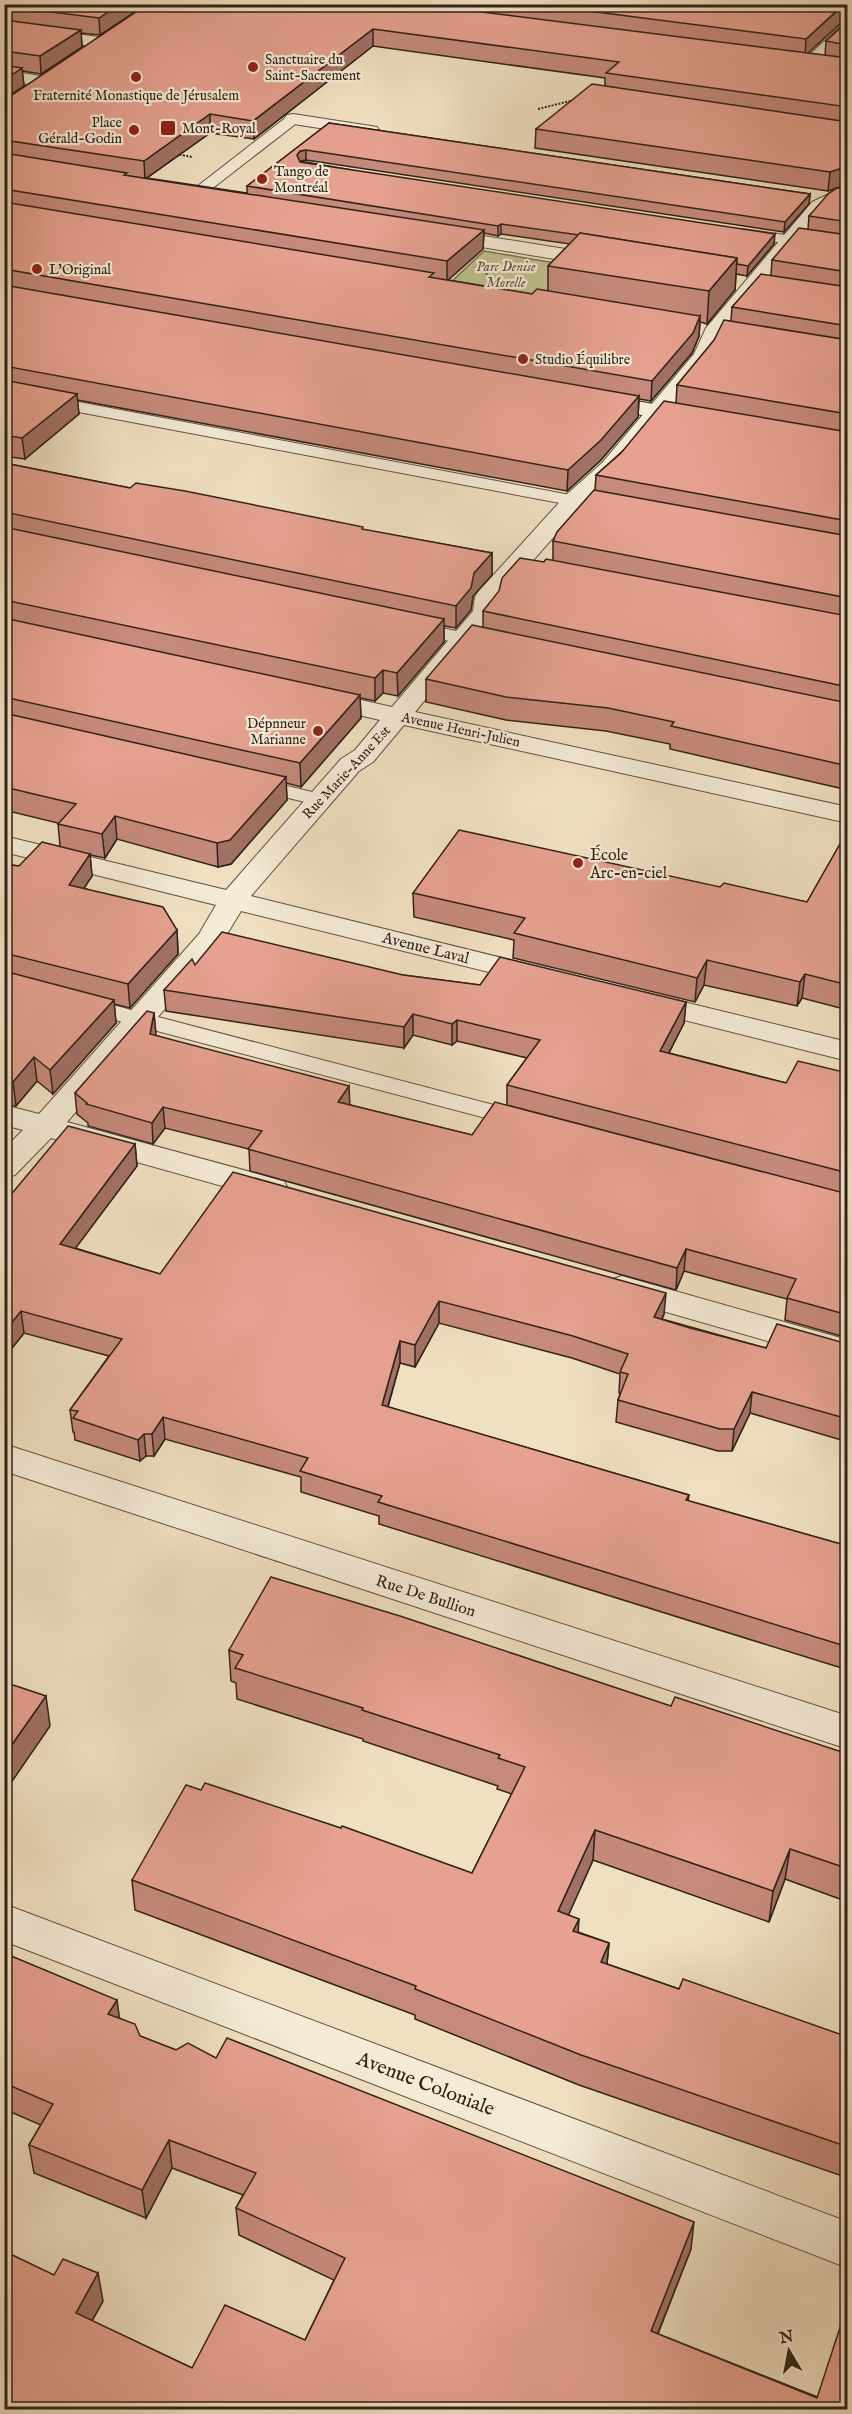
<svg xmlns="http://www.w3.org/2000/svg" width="852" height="2414" font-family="'IM FELL English',serif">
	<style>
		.green { fill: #bfc18f; stroke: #787254; stroke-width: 1.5 }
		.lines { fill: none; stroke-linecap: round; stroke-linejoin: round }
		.lane-casing { stroke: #615242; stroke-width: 2 }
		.street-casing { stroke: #615242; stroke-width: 2 }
		.secondary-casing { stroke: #312218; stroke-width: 2 }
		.path { stroke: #312218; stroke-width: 2; stroke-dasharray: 2 1.5; stroke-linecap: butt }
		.lane { fill: #f5ebd7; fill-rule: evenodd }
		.street { fill: #f5ebd7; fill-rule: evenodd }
		.secondary { fill: #f5ebd7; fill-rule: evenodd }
		.wall { fill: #c68a7c; stroke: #312218; stroke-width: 1.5; fill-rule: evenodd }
		.shaded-wall { fill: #a17165; stroke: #312218; stroke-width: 1.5 }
		.building { fill: #e6a190; stroke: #312218; stroke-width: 1.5 }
		.poi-dot { fill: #8f2418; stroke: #f5ebd7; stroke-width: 2 }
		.labels { text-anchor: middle; stroke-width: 4.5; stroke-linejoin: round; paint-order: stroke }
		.far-poi-label { font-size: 14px; fill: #312218; stroke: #f5ebd7; text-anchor: start }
		.far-park-label { font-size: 14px; font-style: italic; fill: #5c523c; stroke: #f5ebd7 }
		.far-street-label { font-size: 14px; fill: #312218; stroke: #f5ebd7 }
		.poi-label { font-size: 16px; fill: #312218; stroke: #f5ebd7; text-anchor: start }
		.street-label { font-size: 16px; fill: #312218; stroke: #f5ebd7 }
		.near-street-label { font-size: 20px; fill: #312218; stroke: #f5ebd7 }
	</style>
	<rect width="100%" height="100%" fill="#f0e0c2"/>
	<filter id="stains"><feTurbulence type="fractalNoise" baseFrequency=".00333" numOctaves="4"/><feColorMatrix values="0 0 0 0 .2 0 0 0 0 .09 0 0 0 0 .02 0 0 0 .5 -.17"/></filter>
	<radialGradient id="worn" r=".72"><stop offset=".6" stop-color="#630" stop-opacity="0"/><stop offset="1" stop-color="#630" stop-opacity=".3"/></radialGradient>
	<path class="green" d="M484,251L572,266L539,299L449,284Z"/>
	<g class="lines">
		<g class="lane-casing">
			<g id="lane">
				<path d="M848,22V33L813,67H803L802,64L803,61L844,23Z"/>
				<path d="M293,115L300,119L298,122L200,198H190L188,195L190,192L288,116Z"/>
				<path d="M742,229L848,244V253L737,236L735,233Z"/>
				<path d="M4,388L597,500L603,501L606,505L603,509L597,510L4,398Z"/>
				<path d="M410,621L493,639L496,643L493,647L486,649L403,631L400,627L403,623Z"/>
				<path d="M253,778L325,795L328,799L325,803L318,805L246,788L243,784L246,780Z"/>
				<path d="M82,997L532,1115L535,1120L532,1125L523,1128L74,1009L70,1004L74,999Z"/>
			</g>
		</g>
		<g class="street-casing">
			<g id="street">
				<path d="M4,24L105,38L113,43L105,48L4,34Z"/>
				<path d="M4,70L46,77L54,82L46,87L4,80Z"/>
				<path d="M293,114L371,126L377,127L380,131L377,135L371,136L287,123L284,119L287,115Z"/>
				<path d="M848,185V198L826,210L723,333L711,359L618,473L582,505L499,599L497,612L494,617L415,712L848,807V823L404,725L373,762L359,771L251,896L547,969L552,975L547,981L537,984L241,911L221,944L67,1122L284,1181L288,1189L284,1197L272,1200L51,1138L15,1175L4,1178V1149L23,1130L4,1125V1105L39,1114L199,934L216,905L4,852V836L226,890L341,759L355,750L380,720L307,703L303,698L307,693L316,690L392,707L473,611L475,597L478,592L566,495L602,463L694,354L706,328L812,202Z"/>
				<path d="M440,229L603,255L610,257L613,261L610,265L603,267L433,239L430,235L433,231Z"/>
				<path d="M643,992L848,1042V1061L632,1007L628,1001L632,995Z"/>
				<path d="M622,1276L848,1340V1364L610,1296L605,1288L610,1280Z"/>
				<path d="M4,1444L848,1716V1749L4,1471Z"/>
				<path d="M4,1904L848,2222V2268L4,1941Z"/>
			</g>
		</g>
		<g class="secondary-casing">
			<path id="secondary" d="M595,394L701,412L709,414L712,419L709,424L701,426L587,405L584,400L587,395Z"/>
		</g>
		<g class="path">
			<path d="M538,109L574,100"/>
			<path d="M176,154L192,157"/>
			<path d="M486,273L492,282L500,285"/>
		</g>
		<use href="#lane" class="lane"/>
		<use href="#street" class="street"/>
		<use href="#secondary" class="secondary"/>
	</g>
	<g class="wall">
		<path d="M4,4H147L100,35L81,33L82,47L41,74L22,71L24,86L7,97H9L148,4H848V184L828,191L535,148L536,129L605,86V78L373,46L254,139L210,133L147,178L247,193V186L329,123L810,194L809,204L784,232L306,160L300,161L774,244L747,276L736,274L735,290L707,324L700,322L699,336L692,353L651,401L639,399L638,417L600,461L567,491L77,400L79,414L25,459L4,456ZM843,21H847L826,41L825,56L808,53ZM484,233L498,236L501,234L570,244L548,266V291L532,294L448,280L483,249Z"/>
		<path d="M848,188V790L670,749V744L606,731L506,720L426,702V679L483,627V611L544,562L553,560V541L595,490L596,475L676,403L677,385L731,321L732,307L771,275L772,260L808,229L809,216Z"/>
		<path d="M4,456L5,463L130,488L492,553V575L473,596L471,610L456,628L444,626V642L398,696L383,693L375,701L360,698L361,718L301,787L286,783L287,800L231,864L218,867L117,839L105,858L90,855L92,876L84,888L177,930L178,954L130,1008L114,1004L116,1023L53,1094L37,1081L16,1106L4,1104V864L19,866L60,846L58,823L4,810Z"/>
		<path d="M848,830V1010L802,998L797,1006L704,985L695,1002L513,958L514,940L414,917L413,893L720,887L807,902Z"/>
		<path d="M195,965L403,975L480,985L686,1002L684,1023L669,1053L786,1083L848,1073V1338L785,1320L787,1299L684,1271L676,1290L250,1171L249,1149L165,1128L153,1144L88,1126V1123L77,1114L75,1093L154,1013L155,1035L350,1105L472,1135L507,1105V1085L527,1058L457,1041L452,1045L413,1035L404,1048L166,1011L164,990Z"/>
		<path d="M135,1144L137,1166L75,1248L160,1274L664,1314L662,1319L766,1348L848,1344V1442L750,1413L732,1451H718L616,1422L618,1400L620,1394L619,1393L620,1374L572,1358L439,1323L415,1367L400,1363L388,1407L689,1495L688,1501L848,1546V1670L379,1524V1516L301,1492V1477L165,1439L154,1456H146L140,1461L75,1440L74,1432H73L70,1410L109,1356L24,1333L4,1358V1203Z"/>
		<path d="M229,1650L671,1706L848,1754V1886L845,1885L840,1899L785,1879L769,1922L593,1860L568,1915L578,1932L609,1943L607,1964L679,1989L848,2037V2178L579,2085L415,2019V2015L135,1910L132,1880L472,1873L512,1794L497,1789L498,1786L363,1741V1739L237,1699L236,1683L231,1681Z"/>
		<path d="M4,1953L120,2018L140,2036L176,2050L216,2058L691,2249L658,2334L848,2409H4L103,2301L92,2321L192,2368L305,2340L334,2280L239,2235L236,2208L243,2195L172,2168L146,2218L34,2173L29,2145L41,2125L4,2109Z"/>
	</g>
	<g class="shaded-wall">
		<path d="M120,4H147L100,35L99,18Z"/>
		<path d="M845,4L843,21L805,56L806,39Z"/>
		<path d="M373,29V46L254,139L253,121Z"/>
		<path d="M81,30L82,47L41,74L40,56Z"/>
		<path d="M22,68L24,86L4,99V80Z"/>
		<path d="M210,114V133L145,179L144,161Z"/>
		<path d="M306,150V160L301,161L297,165V155L300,151Z"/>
		<path d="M848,166V184L828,191L830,172Z"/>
		<path d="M810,194L809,204L784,232L785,222Z"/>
		<path d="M501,224V234L498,236V226Z"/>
		<path d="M484,230L483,249L447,281V261Z"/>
		<path d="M775,234L774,244L747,276L748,266Z"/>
		<path d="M737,258L735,290L707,324L709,291Z"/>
		<path d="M700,316L699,336L692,353L651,401L652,381Z"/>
		<path d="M77,394L79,414L25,459L22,438Z"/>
		<path d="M639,396L638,417L600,461L567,491L568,470Z"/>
		<path d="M492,553V575L473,596L471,610L456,628V606L474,573Z"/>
		<path d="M444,619V642L398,696L397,673Z"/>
		<path d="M383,670V693L375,701V678Z"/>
		<path d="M360,695L361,718L301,787L300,763Z"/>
		<path d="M286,777L287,800L231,864L218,867L217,843Z"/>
		<path d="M115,816L117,839L105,858L102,834Z"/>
		<path d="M90,854L92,876L71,908L69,885Z"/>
		<path d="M177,930L178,954L130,1008L128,984Z"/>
		<path d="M707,960L704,985L695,1002L697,978Z"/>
		<path d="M805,974L802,998L797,1006L800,982Z"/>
		<path d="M114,1000L116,1023L53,1094L50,1070Z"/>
		<path d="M686,1002L684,1023L659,1072L660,1051Z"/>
		<path d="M154,1013L156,1033L151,1054L150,1034Z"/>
		<path d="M413,1014V1035L404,1048V1027Z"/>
		<path d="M457,1020V1041L452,1045V1024Z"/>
		<path d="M34,1057L37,1081L16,1106L13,1082Z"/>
		<path d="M349,1086L350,1108L338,1102Z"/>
		<path d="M163,1107L165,1128L153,1144L152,1123Z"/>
		<path d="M135,1144L137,1166L63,1265L60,1244Z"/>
		<path d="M686,1249L684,1271L676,1290L677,1268Z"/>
		<path d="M666,1293L664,1314L653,1338L654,1317Z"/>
		<path d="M439,1301V1323L415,1367V1345Z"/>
		<path d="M21,1311L24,1333L4,1358V1332Z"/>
		<path d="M400,1341V1363L382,1427V1405Z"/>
		<path d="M752,1392L750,1413L732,1451L734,1429Z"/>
		<path d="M163,1417L165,1439L154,1456L152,1434Z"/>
		<path d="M144,1434L146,1456L140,1461L138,1440Z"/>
		<path d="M46,1696L50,1726L4,1793V1756Z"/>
		<path d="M595,1830L593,1860L557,1941L558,1911Z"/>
		<path d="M790,1849L785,1879L769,1922L773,1891Z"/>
		<path d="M848,1864V1873L845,1885L840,1899Z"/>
		<path d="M579,1919L577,1950L573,1931Z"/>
		<path d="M609,1943L606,1973L601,1962Z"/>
		<path d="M117,2000L121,2029L108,2014Z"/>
		<path d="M169,2140L172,2168L146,2218L142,2190Z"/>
		<path d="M694,2222L691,2249L648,2358L651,2331Z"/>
		<path d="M98,2273L103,2301L81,2340L76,2313Z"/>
	</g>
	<g class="building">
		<path d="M4,4H120L99,18L4,6Z"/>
		<path d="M148,4H418L848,58V107L606,73L619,62L373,29L253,121L210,114L144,161L4,140V98L9,97Z"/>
		<path d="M534,4H844L806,39Z"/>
		<path d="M4,20L81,30L40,56L4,51Z"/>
		<path d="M848,21V45L826,41Z"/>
		<path d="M4,65L22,68L4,80Z"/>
		<path d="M592,84L848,122V166L830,172L536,129Z"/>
		<path d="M329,123L810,194L785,222L306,150L300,151L297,155L300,162L775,234L748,266L737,264V258L580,233L579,235L501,224L498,226L247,186Z"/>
		<path d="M4,153L127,173L124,175L484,230L447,261L4,189Z"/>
		<path d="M837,188H848V222L809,216L829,193Z"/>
		<path d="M4,202L434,273L429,277L532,294L537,289L700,316L693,333L652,381L4,269Z"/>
		<path d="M799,228L848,235V272L772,260Z"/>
		<path d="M580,233L737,258L709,291L548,266Z"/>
		<path d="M761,274L848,287V326L732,307Z"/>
		<path d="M4,285L639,396L601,440L568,470L4,366Z"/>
		<path d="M724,320L848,340V414L677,385L714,340Z"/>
		<path d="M4,380L77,394L22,438L4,435Z"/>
		<path d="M664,401L848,432V521L596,475L621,453Z"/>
		<path d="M4,463L130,488L136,483L185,491L363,527L362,529L492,553L474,573L471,588L456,606L4,512Z"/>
		<path d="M594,490L848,536V598L553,541L557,532Z"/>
		<path d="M4,527L444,619L397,673L383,670L375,678L4,600Z"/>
		<path d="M520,558L544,562L546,559L848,616V687L483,611L499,591L502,578Z"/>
		<path d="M4,618L360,695L300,763L4,697Z"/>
		<path d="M472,625L848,703V766L671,726L674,722L608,708L506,697L426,679Z"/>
		<path d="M4,713L286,777L230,840L217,843L115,816L102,834L58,824L76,804L4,787Z"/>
		<path d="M459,830L720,887L724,883L807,902L848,830V985L805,974L800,982L707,960L697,978L514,933L525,918L413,893Z"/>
		<path d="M42,842L90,854L69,885L163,907L177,930L128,984L4,953V864L19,866Z"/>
		<path d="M222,932L403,975L480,985L500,957L686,1002L660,1051L786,1083L798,1061L848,1073V1173L507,1085L540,1040L457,1020L452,1024L413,1014L404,1027L164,990L192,959L195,965Z"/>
		<path d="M4,971L114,1000L50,1070L34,1057L13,1082L4,1080Z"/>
		<path d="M147,1011L154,1013L150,1034L349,1086L338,1102L472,1135L495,1102L848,1194V1315L787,1298L796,1279L686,1249L677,1268L248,1149L262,1131L163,1107L152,1123L86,1104L87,1103L75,1093Z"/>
		<path d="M68,1126L135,1144L60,1244L160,1274L233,1172L666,1293L654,1317L690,1328L766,1348L777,1324L848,1344V1419L752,1392L734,1429H720L618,1400L628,1374L620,1372L628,1354L573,1336L439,1301L415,1345L400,1341L382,1405L689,1495L686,1500L848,1546V1647L378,1502L382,1496L300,1471L308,1458L163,1417L152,1434H144L138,1440L73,1418L78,1411L70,1410L122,1339L21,1311L4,1332V1203Z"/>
		<path d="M271,1577L400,1616L671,1706L675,1697L848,1754V1864L846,1868L790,1849L773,1891L595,1830L558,1911L579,1919L573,1931L609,1943L601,1962L679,1989L683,1979L848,2037V2147L581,2055L415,1989L416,1986L132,1880L186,1785L201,1790L205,1783L341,1828L342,1826L472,1873L525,1767L498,1758L500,1755L362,1710L363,1708L235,1668L243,1655L229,1650Z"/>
		<path d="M4,1682L46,1696L4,1756Z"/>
		<path d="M4,1953L117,2000L108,2014L135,2024L140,2036L176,2050L188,2043L216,2058L227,2038L694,2222L651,2331L817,2398L848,2303V2409H513L510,2408V2409H4V2251L54,2275L63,2259L98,2273L76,2313L192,2368L225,2305L305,2340L345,2258L236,2208L256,2173L169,2140L142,2190L29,2145L53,2104L4,2083Z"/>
	</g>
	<g class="poi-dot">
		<circle cx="253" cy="67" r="6"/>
		<circle cx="136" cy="77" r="6"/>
		<rect x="160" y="120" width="16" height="16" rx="3"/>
		<circle cx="134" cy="130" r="6"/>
		<circle cx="262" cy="179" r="6"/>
		<circle cx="37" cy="269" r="6"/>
		<circle cx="523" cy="359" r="6"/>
		<circle cx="318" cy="731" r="6"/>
		<circle cx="578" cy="863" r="6"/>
	</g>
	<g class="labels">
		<g class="far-poi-label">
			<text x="265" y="64">Sanctuaire du<tspan x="265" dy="16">Saint-Sacrement</tspan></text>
			<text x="136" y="100" text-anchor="middle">Fraternité Monastique de Jérusalem</text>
			<text x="122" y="127" text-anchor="end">Place<tspan x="122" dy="16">Gérald-Godin</tspan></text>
			<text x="182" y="133">Mont-Royal</text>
			<text x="274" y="176">Tango de<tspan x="274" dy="16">Montréal</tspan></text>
			<text x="49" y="274">L'Original</text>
			<text x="535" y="364">Studio Équilibre</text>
			<text x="306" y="728" text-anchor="end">Dépnneur<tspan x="306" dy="16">Marianne</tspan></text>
		</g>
		<g class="far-park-label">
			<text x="506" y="271">Parc Denise<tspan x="506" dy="16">Morelle</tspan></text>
		</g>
		<g class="far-street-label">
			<text transform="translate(461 729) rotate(12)" y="5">Avenue Henri-Julien</text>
			<text transform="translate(346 772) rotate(-47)" y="5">Rue Marie-Anne Est</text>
		</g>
		<g class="poi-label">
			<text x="590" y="860">École<tspan x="590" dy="18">Arc-en-ciel</tspan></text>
		</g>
		<g class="street-label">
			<text transform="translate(426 947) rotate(14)" y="6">Avenue Laval</text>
			<text transform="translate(426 1595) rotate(18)" y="6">Rue De Bullion</text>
		</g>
		<g class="near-street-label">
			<text transform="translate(426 2083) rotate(21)" y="7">Avenue Coloniale</text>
		</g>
	</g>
	<rect width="852" height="2414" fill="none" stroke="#f0e0c2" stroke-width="24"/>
	<rect x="6" y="6" width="840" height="2402" fill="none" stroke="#312218" stroke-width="3"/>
	<rect x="12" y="12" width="828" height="2390" fill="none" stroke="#312218" stroke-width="1.5"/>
	<g transform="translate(789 2351) rotate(350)" stroke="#f5ebd7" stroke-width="4.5" paint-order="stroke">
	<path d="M0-4.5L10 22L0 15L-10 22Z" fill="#312218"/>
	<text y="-9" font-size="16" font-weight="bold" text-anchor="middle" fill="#312218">N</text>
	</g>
	<rect width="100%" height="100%" filter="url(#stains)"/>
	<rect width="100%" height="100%" fill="url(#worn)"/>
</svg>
